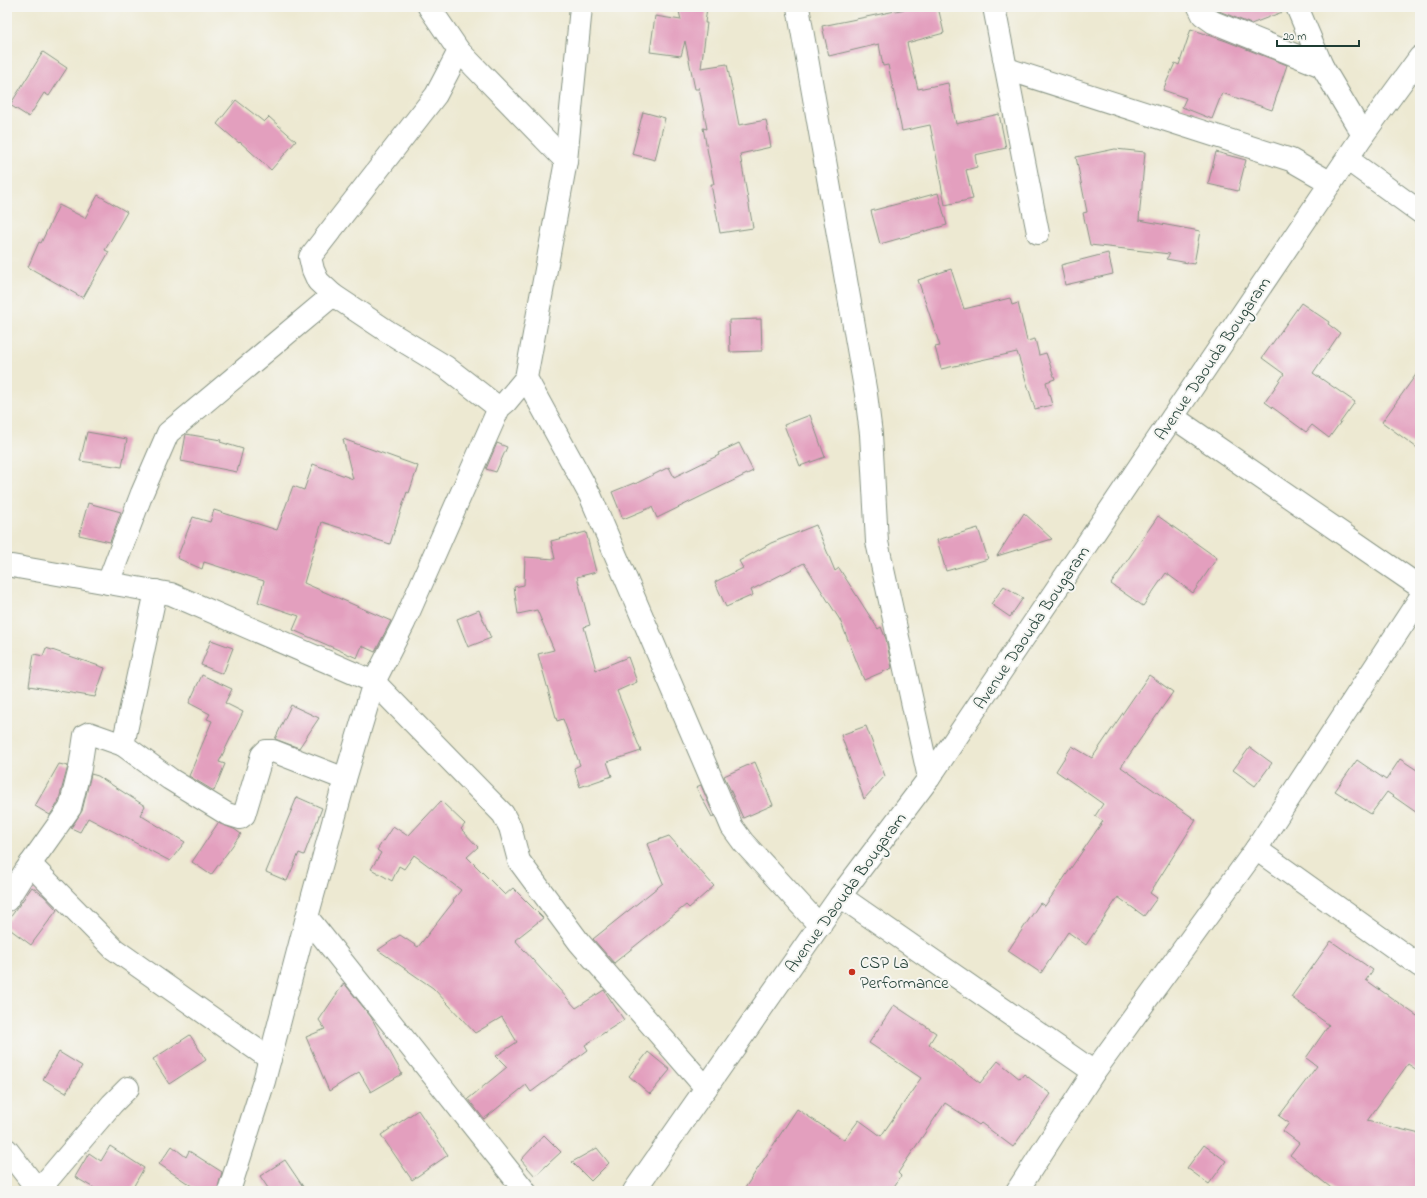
<svg xmlns="http://www.w3.org/2000/svg" width="1427" height="1198" font-family="'Indie Flower',sans-serif">
	<style>
		.building { fill: #e39fbe }
		.lines { fill: none; stroke-linecap: round; stroke-linejoin: round }
		.minor-casing { stroke: #869383; stroke-width: 24 }
		.minor { stroke: #fff; stroke-width: 22 }
		.poi-dot { fill: #c8321e; stroke: #f6f6f2; stroke-width: 1.5 }
		.labels { text-anchor: middle; stroke-width: 4; stroke-linejoin: round; paint-order: stroke }
		.street-label { font-size: 17px; fill: #1f3d34; stroke: #f6f6f2 }
		.poi-label { font-size: 17px; fill: #1f3d34; stroke: #f6f6f2; text-anchor: start }
	</style>
	<rect width="100%" height="100%" fill="#f6f6f2"/>
	<filter id="ink" filterUnits="userSpaceOnUse"><feTurbulence type="fractalNoise" baseFrequency=".025" numOctaves="2"/><feDisplacementMap in="SourceGraphic" scale="8" xChannelSelector="R" yChannelSelector="G"/><feConvolveMatrix kernelMatrix="1 2 1 2 8 2 1 2 1" color-interpolation-filters="sRGB"/></filter>
	<filter id="wash" filterUnits="userSpaceOnUse"><feTurbulence type="fractalNoise" baseFrequency=".012" numOctaves="4" result="noise"/><feDisplacementMap in="SourceGraphic" scale="16" xChannelSelector="R" yChannelSelector="G"/><feGaussianBlur stdDeviation="0.9" result="paint"/><feColorMatrix in="noise" values="0 0 0 0 0 0 0 0 0 0 0 0 0 0 0 0 0 1.4 0 .05"/><feComposite in="paint" operator="in"/></filter>
	<g filter="url(#wash)">
		<rect width="100%" height="100%" fill="#ede9d2"/>
		<g id="blocks">
			<g class="building">
				<path d="M678,7H707L705,23H707L701,68L727,64L739,125L766,120L771,147L740,154L753,228L720,233L711,184H714L703,128L707,129L699,87V89H695L685,41L681,56L650,52L655,16L681,20Z"/>
				<path d="M915,7H938L944,33L907,43L918,89L948,83L956,124L999,114L1006,148L975,155L977,167L966,170L973,199L945,205L940,179H941L930,125L902,131L888,65L883,66L879,44L829,56L822,26Z"/>
				<path d="M1213,7H1285V11L1251,24L1219,11Z"/>
				<path d="M1191,29L1226,41L1287,65L1272,110L1222,93L1212,119L1182,107L1186,98L1163,90L1175,63L1179,65Z"/>
				<path d="M43,52L67,68L49,96L44,93L29,117L10,105Z"/>
				<path d="M236,100L264,122L269,117L296,141L271,170L240,142L239,143L217,124Z"/>
				<path d="M643,112L665,118L655,160L632,154Z"/>
				<path d="M1115,149L1145,152L1139,220L1200,231L1194,264L1166,259L1170,254L1090,245L1083,213L1087,212L1076,157Z"/>
				<path d="M1216,152L1246,160L1238,191L1208,184Z"/>
				<path d="M938,193L947,225L880,244L871,211Z"/>
				<path d="M98,195L127,212L105,250L109,252L83,298L28,267L39,242L41,243L59,205L85,218Z"/>
				<path d="M1108,253L1113,274L1065,285L1061,265Z"/>
				<path d="M951,269L964,309L1010,298L1012,305L1018,303L1027,341L1035,339L1039,355L1046,353L1055,379L1046,382L1052,405L1035,409L1017,352L941,369L935,347L940,346L918,280Z"/>
				<path d="M1301,303L1329,322L1328,324L1340,333L1313,373L1355,402L1329,438L1312,425L1306,432L1265,402L1284,374L1262,358Z"/>
				<path d="M761,319L762,351L730,352L729,320Z"/>
				<path d="M1420,369V450L1382,422Z"/>
				<path d="M810,415L825,457L800,466L784,425Z"/>
				<path d="M87,432L127,439L122,467L80,461Z"/>
				<path d="M186,434L221,440L220,442L243,449L237,472L181,461Z"/>
				<path d="M343,439L418,466L409,493L407,492L390,544L322,522L304,583L391,621L375,652L362,646L357,658L293,630L299,616L258,602L264,581L204,562L202,569L177,558L193,517L210,522L214,510L277,530L293,486L304,490L313,464L353,479Z"/>
				<path d="M497,443L507,447L496,472L486,469Z"/>
				<path d="M739,443L753,471L657,518L652,507L623,519L612,492L634,483L635,484L669,467L674,477L719,455L718,453Z"/>
				<path d="M88,503L121,512L110,542L79,535Z"/>
				<path d="M1024,513L1052,539L997,556Z"/>
				<path d="M1158,516L1217,558L1193,593L1166,573L1143,606L1111,584Z"/>
				<path d="M816,525L835,571L839,568L878,629L881,627L886,639L892,668L864,680L840,620L804,563L751,590L753,595L726,607L715,582L743,568L739,561L771,543Z"/>
				<path d="M978,528L988,559L946,571L937,540Z"/>
				<path d="M586,532L596,572L577,577L590,625L584,627L596,670L628,657L637,682L617,691L641,751L607,762L612,776L580,787L574,768L580,765L563,719L557,721L538,654L554,650L537,610L518,614L514,587L524,585L525,557L555,559L551,541Z"/>
				<path d="M1004,586L1023,598L1010,617L991,604Z"/>
				<path d="M479,610L491,638L468,647L457,619Z"/>
				<path d="M211,640L233,648L223,674L201,665Z"/>
				<path d="M46,648L105,668L95,697L29,686L34,654L43,656Z"/>
				<path d="M202,675L232,689L225,703L243,712L219,762L225,764L214,791L189,776L212,721L207,719L210,714L189,703Z"/>
				<path d="M1149,675L1173,692L1121,767L1196,820L1150,893L1157,898L1144,916L1118,897L1086,945L1068,932L1041,973L1008,951L1040,903L1045,906L1103,821L1095,816L1103,804L1056,771L1072,746L1092,758Z"/>
				<path d="M291,705L319,718L299,748L275,739Z"/>
				<path d="M866,726L885,776L864,799L841,735Z"/>
				<path d="M1250,747L1272,763L1255,786L1233,770Z"/>
				<path d="M1400,759L1420,772V815L1387,792L1371,814L1335,791L1357,760L1386,780Z"/>
				<path d="M755,762L773,805L743,818L724,776Z"/>
				<path d="M59,764L68,766L58,803L50,815L35,806Z"/>
				<path d="M91,774L98,776L145,806L140,815L185,842L170,861L88,818L80,832L71,828L82,811Z"/>
				<path d="M701,785L714,816L712,817L696,787Z"/>
				<path d="M297,797L322,808L304,855L299,853L287,881L266,872Z"/>
				<path d="M441,801L465,824L461,829L478,847L467,857L505,895L513,888L543,918L515,940L576,1008L604,990L624,1020L585,1045L588,1050L531,1092L526,1085L484,1119L468,1099L507,1067L496,1056L517,1042L502,1017L475,1033L433,988L378,950L400,935L418,947L454,901L453,900L461,890L414,855L404,869L399,866L392,881L371,869L381,853L377,850L393,826L408,836Z"/>
				<path d="M218,823L234,829L241,834L211,875L192,862Z"/>
				<path d="M669,836L714,886L689,908L686,905L614,963L593,939L663,883L647,844Z"/>
				<path d="M32,887L44,896L57,910L31,945L7,927V922Z"/>
				<path d="M1331,941L1373,970L1366,980L1420,1018V1072L1408,1064L1367,1121L1420,1134V1191H1335L1290,1155L1299,1143L1283,1131L1289,1123L1279,1116L1317,1066L1306,1058L1329,1025L1291,997Z"/>
				<path d="M344,983L371,1017L402,1074L371,1092L359,1072L329,1091L306,1037L325,1029L319,1020Z"/>
				<path d="M894,1005L936,1033L929,1044L980,1083L998,1061L1020,1079L1024,1074L1051,1094L1013,1147L981,1123L979,1125L945,1103L898,1173L901,1176L891,1191H743L797,1109L844,1140L859,1120L881,1136L921,1078L869,1043Z"/>
				<path d="M190,1035L206,1060L169,1084L153,1059Z"/>
				<path d="M59,1052L82,1066L66,1093L43,1079Z"/>
				<path d="M648,1052L670,1070L650,1094L629,1076Z"/>
				<path d="M418,1110L448,1155L412,1180L381,1135Z"/>
				<path d="M544,1135L561,1152L535,1176L521,1160Z"/>
				<path d="M1204,1145L1226,1161L1209,1184L1187,1168Z"/>
				<path d="M110,1146L144,1168L131,1191H99L75,1177L89,1153L101,1161Z"/>
				<path d="M172,1146L186,1157L189,1151L222,1172L217,1191H199L159,1164Z"/>
				<path d="M597,1148L609,1163L591,1181L572,1162Z"/>
				<path d="M285,1160L306,1191H270L260,1176Z"/>
			</g>
		</g>
	</g>
	<g filter="url(#ink)">
		<use href="#blocks" fill-opacity="0" stroke="#869383" stroke-width="1"/>
		<g class="lines">
			<g class="minor-casing">
				<g id="minor">
					<path d="M429,7L459,51L436,95L310,257L313,270L318,281L333,295L387,331L446,367L499,408"/>
					<path d="M581,7L566,161L526,378L590,495L732,827L743,842L820,926"/>
					<path d="M798,7L866,394L871,434L877,542L929,778"/>
					<path d="M994,7L1038,233"/>
					<path d="M1199,7L1203,15L1213,22L1322,66"/>
					<path d="M1297,7L1322,66L1363,135"/>
					<path d="M459,51L566,161"/>
					<path d="M1007,69L1291,160L1331,183"/>
					<path d="M1347,159L1420,212"/>
					<path d="M1173,417L1420,587"/>
					<path d="M12,566L171,594L374,682L404,623L499,408L506,402L526,378"/>
					<path d="M108,583L142,493L168,433L333,295"/>
					<path d="M156,591L123,745L170,779L227,814L240,818L244,815L262,755L266,751H273L345,779"/>
					<path d="M1256,849L1420,966"/>
					<path d="M30,864L114,949L270,1059"/>
					<path d="M840,896L1094,1072"/>
					<path d="M7,900L26,870L70,808L80,768L85,735L89,733L123,745"/>
					<path d="M307,917L345,779L374,682L503,814L510,827L519,861L579,942L706,1088"/>
					<path d="M7,1150L38,1190"/>
					<path d="M38,1191L112,1104L128,1088"/>
					<path d="M229,1191L264,1081L307,917L525,1191"/>
					<path d="M634,1191L840,896L929,778L1363,135L1420,57"/>
					<path d="M1017,1191L1094,1072L1256,849L1420,598"/>
				</g>
			</g>
			<use href="#minor" class="minor"/>
		</g>
	</g>
	<circle class="poi-dot" cx="852" cy="972" r="4"/>
	<g class="labels">
		<g class="street-label">
			<text transform="translate(1212 358) rotate(-56)" y="6">Avenue Daouda Bougaram</text>
			<text transform="translate(1031 627) rotate(-56)" y="6">Avenue Daouda Bougaram</text>
			<text transform="translate(845 892) rotate(-54)" y="6">Avenue Daouda Bougaram</text>
		</g>
		<g class="poi-label">
			<text x="860" y="968">CSP La<tspan x="860" dy="20">Performance</tspan></text>
		</g>
	</g>
	<rect width="1427" height="1198" fill="none" stroke="#f6f6f2" stroke-width="24"/>
	<path d="M1277 40v6h82v-6" fill="none" stroke="#1f3d34" stroke-width="2"/>
	<text x="1283" y="40" font-size="12" fill="#1f3d34" stroke="#f6f6f2" stroke-width="3" paint-order="stroke">20 m</text>
</svg>
